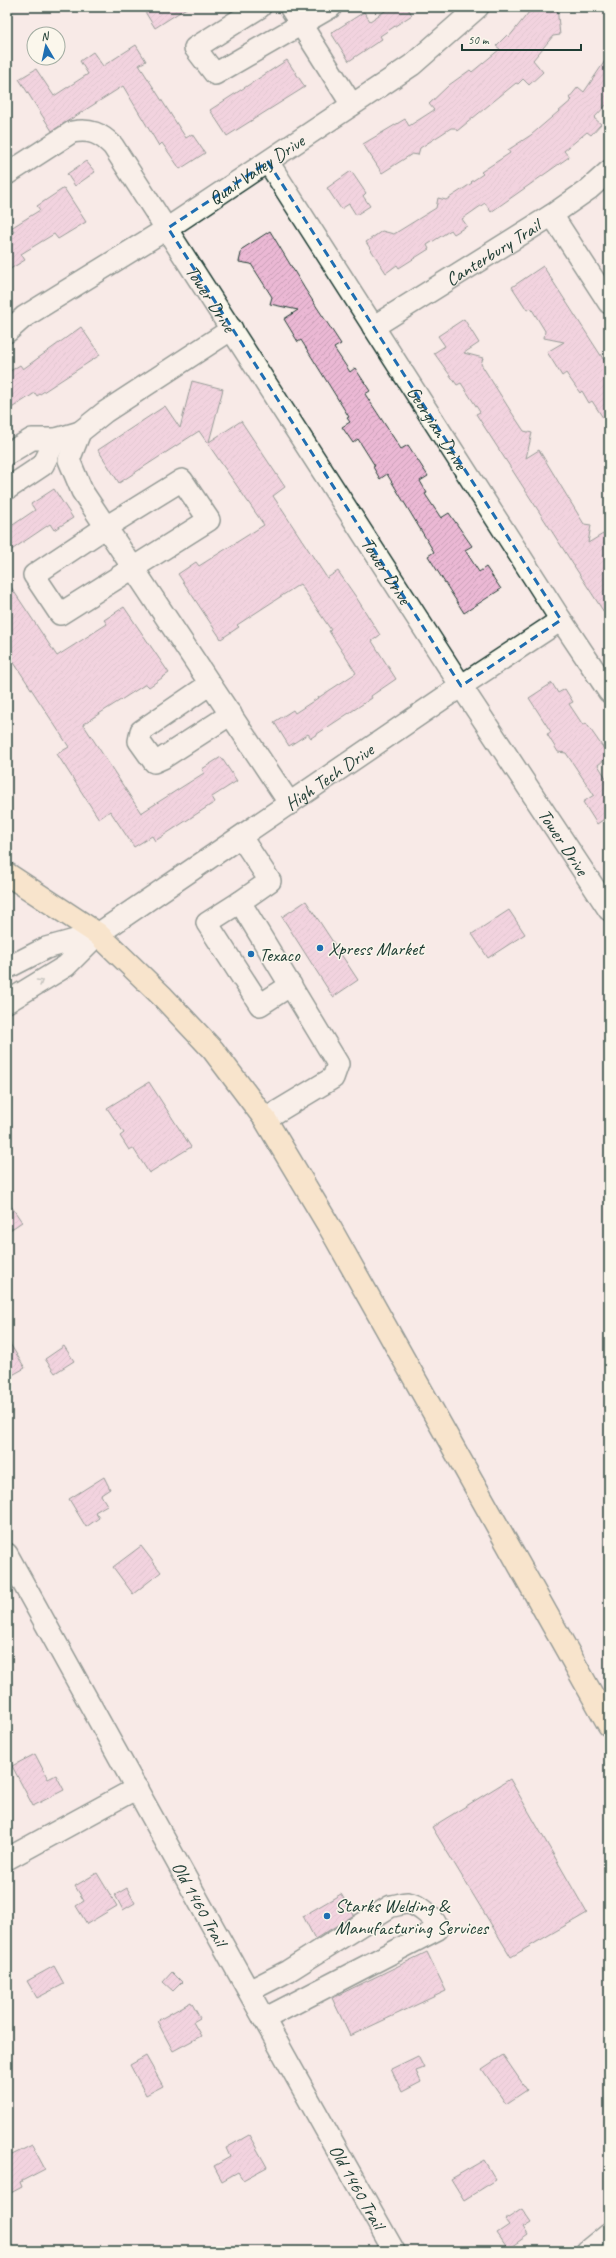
<svg xmlns="http://www.w3.org/2000/svg" width="616" height="2258" font-family="Caveat,sans-serif">
	<style>
		.building { fill: url(#building-hatch); stroke: #1f3d34 }
		.lines { fill: none; stroke-linecap: round; stroke-linejoin: round }
		.minor-casing { stroke: #1f3d34; stroke-width: 24 }
		.major-casing { stroke: #1f3d34; stroke-width: 25 }
		.minor { stroke: #fbf7ec; stroke-width: 21 }
		.major { stroke: #f9deab; stroke-width: 22 }
		.oneway { stroke: #8d9a90 }
		.marked { fill: none; stroke: #1f6fb2; stroke-width: 3; stroke-dasharray: 8 5; stroke-linejoin: round }
		.poi-dot { fill: #1f6fb2; stroke: #fbf7ec; stroke-width: 1.5 }
		.labels { text-anchor: middle; stroke-width: 3; stroke-linejoin: round; paint-order: stroke }
		.street-label { font-size: 19px; fill: #1f3d34; stroke: #fbf7ec }
		.poi-label { font-size: 19px; fill: #1f3d34; stroke: #fbf7ec; text-anchor: start }
	</style>
	<defs>
		<pattern id="building-hatch" width="6" height="6" patternUnits="userSpaceOnUse"><rect width="6" height="6" fill="#ebb8d4"/><path d="M-1 1l2-2M0 6l6-6M5 7l2-2" fill="none" stroke="#c99fb7"/></pattern>
	</defs>
	<rect width="100%" height="100%" fill="#f8eae7"/>
	<filter id="ink" filterUnits="userSpaceOnUse"><feTurbulence type="fractalNoise" baseFrequency=".025" numOctaves="2"/><feDisplacementMap in="SourceGraphic" scale="8" xChannelSelector="R" yChannelSelector="G"/><feConvolveMatrix kernelMatrix="1 2 1 2 8 2 1 2 1" color-interpolation-filters="sRGB"/></filter>
	<g filter="url(#ink)">
		<g class="building">
			<path d="M142,7H188L155,28Z"/>
			<path d="M391,7H407L412,15L380,36L382,39L349,61L331,33L364,12L370,21Z"/>
			<path d="M533,7H557L560,35L553,36L533,60L543,72L529,85L523,79L518,84L516,83L457,131L455,128H451L420,148L418,155L412,154L382,173L363,144L405,119L409,126L434,110L429,104L449,85L470,70L472,72L500,49L496,46L507,35L509,37Z"/>
			<path d="M136,45L146,61L139,65L186,138L192,134L205,153L180,169L162,143L159,146L123,86L52,131L19,79L36,69L54,96L88,74L80,61L93,52L103,66Z"/>
			<path d="M609,55V102L594,118L601,124L591,135L587,132L564,151L569,157L491,212L485,203L462,219L467,226L454,234L451,230L427,245L429,249L399,268L397,265L386,273L366,242L382,231L394,234L436,208L438,198L446,200L472,183L471,182L483,174L481,172L510,153L508,150L531,135L572,100L569,98L578,87L584,92Z"/>
			<path d="M287,60L305,87L227,136L210,110Z"/>
			<path d="M86,161L95,172L75,186L67,174Z"/>
			<path d="M351,171L366,193L363,196L370,206L356,215L349,204L341,209L327,188Z"/>
			<path d="M64,188L86,222L58,239L54,234L21,254L25,260L7,271V231L9,235L14,232L11,228L40,210L37,206Z"/>
			<path d="M270,231L305,289L341,344L334,348L350,372L355,368L370,391L365,394L401,449L408,445L428,476L420,481L427,493L425,494L441,518L449,513L472,546L465,550L479,572L486,567L501,589L464,613L428,556L434,552L387,474L380,479L373,467L375,466L358,439L353,443L342,427L350,422L347,418L349,417L301,340L298,342L284,319L298,310L270,304L272,297L251,264L239,262L242,249Z"/>
			<path d="M543,266L609,368V427L592,401L589,403L582,391L580,393L566,373L562,376L547,352L564,342L544,338L545,331L531,308L527,310L512,287Z"/>
			<path d="M464,319L479,343L464,353L483,358L481,364L510,410L524,431L532,433L526,458L539,450L584,524L591,525L588,543L603,534L609,543V620L476,414L480,412L461,383L457,385L434,353L445,346L438,336Z"/>
			<path d="M81,327L100,355L37,396L35,393L7,411V373L20,365L23,369Z"/>
			<path d="M192,381L223,389L209,442L241,421L285,487L273,496L327,578L338,571L356,597L380,635L372,641L396,679L371,696L372,698L311,738L308,734L289,746L274,722L293,710L295,713L356,673L329,631L331,630L300,584L237,625L239,627L221,639L178,574L196,562L199,566L264,525L199,431L119,483L98,450L165,406L180,428Z"/>
			<path d="M54,489L73,518L54,530L50,524L7,553V529L35,510L31,504Z"/>
			<path d="M7,581L57,656L107,624L104,620L124,607L169,673L149,687L146,684L83,724L141,813L204,773L202,769L221,757L237,781L212,797L215,802L155,841L152,836L134,847L110,811L99,819L57,754L69,747L7,652Z"/>
			<path d="M552,683L558,693L565,689L573,702L569,704L583,725L586,723L609,756L598,765L609,783V816L597,824L583,802L594,795L566,753L558,752L547,734L551,732L529,698Z"/>
			<path d="M306,901L358,980L333,997L282,917Z"/>
			<path d="M509,910L525,934L488,958L472,934Z"/>
			<path d="M149,1082L191,1147L149,1173L133,1148L129,1150L120,1136L124,1133L107,1108Z"/>
			<path d="M7,1200L22,1222L7,1232Z"/>
			<path d="M7,1339L25,1368L7,1378Z"/>
			<path d="M64,1346L74,1361L55,1373L45,1359Z"/>
			<path d="M104,1477L110,1489L101,1495L107,1505L95,1512L99,1518L86,1527L69,1499Z"/>
			<path d="M141,1546L161,1572L133,1594L113,1567Z"/>
			<path d="M35,1754L48,1779L56,1775L64,1790L33,1806L12,1766Z"/>
			<path d="M510,1779L587,1913L511,1957L432,1827Z"/>
			<path d="M97,1873L117,1906L87,1924L76,1906L84,1901L75,1886Z"/>
			<path d="M127,1888L135,1903L123,1910L115,1895Z"/>
			<path d="M341,1894L354,1915L315,1939L303,1916Z"/>
			<path d="M427,1952L446,1991L350,2036L332,1998Z"/>
			<path d="M54,1966L64,1984L37,1998L27,1981Z"/>
			<path d="M172,1972L182,1982L173,1991L163,1982Z"/>
			<path d="M191,2002L200,2018L193,2022L201,2036L173,2051L157,2021Z"/>
			<path d="M503,2055L527,2090L506,2104L482,2069Z"/>
			<path d="M146,2056L163,2086L146,2095L130,2065Z"/>
			<path d="M418,2056L424,2068L416,2071L421,2082L402,2092L391,2069Z"/>
			<path d="M249,2135L267,2167L243,2180L238,2172L222,2181L214,2166L230,2157L226,2148Z"/>
			<path d="M32,2145L45,2169L20,2182L22,2187L7,2195V2154L8,2157Z"/>
			<path d="M484,2160L496,2180L464,2200L451,2179Z"/>
			<path d="M522,2209L531,2222L523,2227L528,2235L508,2249L497,2233L509,2225L505,2220Z"/>
		</g>
		<g class="lines">
			<g class="minor-casing">
				<g id="minor">
					<path d="M260,7L195,48L215,74L331,7"/>
					<path d="M290,7L352,105"/>
					<path id="s1" d="M268,162L561,620L609,692"/>
					<path id="s2" d="M7,174L72,132C91,129 100,133 113,146L461,686L609,910"/>
					<path d="M552,215L609,303"/>
					<path id="s3" d="M373,327L552,215L589,189L609,171"/>
					<path d="M232,329L105,412L80,432L69,460L82,491L290,804"/>
					<path id="s4" d="M7,332L24,317L168,228L412,65L478,7"/>
					<path d="M7,454L32,439H56L80,432"/>
					<path d="M182,480L209,520L60,614L34,575L106,527Z"/>
					<path d="M7,489L43,465L56,439"/>
					<path d="M210,684L141,731L139,741L154,762L163,758L231,714"/>
					<path d="M241,837L270,881L240,902L338,1064L333,1078L265,1119"/>
					<path d="M240,902L207,923L260,1005L291,985"/>
					<path d="M7,968L46,948L97,934"/>
					<path id="s5" d="M7,1002L66,966L98,934L461,686L561,620"/>
					<path id="s6" d="M7,1554C136,1787 263,2020 394,2251"/>
					<path d="M7,1859L137,1788"/>
					<path d="M249,1991L288,1971L391,1906C396,1906 402,1903 407,1903C418,1904 436,1919 438,1929L264,2019"/>
					<path d="M587,2251L609,2233"/>
				</g>
			</g>
			<g class="major-casing">
				<path id="major" d="M7,874L98,934L163,997L213,1050L265,1119L329,1226L609,1725"/>
			</g>
			<use href="#minor" class="minor"/>
			<use href="#major" class="major"/>
		</g>
		<defs><path id="oneway-chevron" d="M-2-3.5L2.5 0L-2 3.5" fill="none" stroke-width="1.6" stroke-linecap="round" stroke-linejoin="round"/></defs>
		<use class="oneway" href="#oneway-chevron" transform="translate(40 982) rotate(-31)"/>
	</g>
	<path d="M0 0H616V2258H0ZM268,162L561,620L461,686L168,228Z" fill="#f8eae7" fill-opacity=".55" fill-rule="evenodd"/>
	<path class="marked" d="M268,162L561,620L461,686L168,228Z"/>
	<g class="poi-dot">
		<circle cx="320" cy="948" r="4"/>
		<circle cx="251" cy="954" r="4"/>
		<circle cx="327" cy="1916" r="4"/>
	</g>
	<g class="labels">
		<g class="street-label">
			<text dy="7" stroke="none"><textPath href="#s4" startOffset="298">Quail Valley Drive</textPath></text>
			<text dy="7" stroke="none"><textPath href="#s3" startOffset="141">Canterbury Trail</textPath></text>
			<text dy="7" stroke="none"><textPath href="#s2" startOffset="304">Tower Drive</textPath></text>
			<text dy="7" stroke="none"><textPath href="#s1" startOffset="315">Georgian Drive</textPath></text>
			<text dy="7" stroke="none"><textPath href="#s2" startOffset="628">Tower Drive</textPath></text>
			<text dy="7" stroke="none"><textPath href="#s5" startOffset="394">High Tech Drive</textPath></text>
			<text dy="7" stroke="none"><textPath href="#s2" startOffset="952">Tower Drive</textPath></text>
			<text dy="7" stroke="none"><textPath href="#s6" startOffset="399">Old 1460 Trail</textPath></text>
			<text dy="7" stroke="none"><textPath href="#s6" startOffset="723">Old 1460 Trail</textPath></text>
		</g>
		<g class="poi-label">
			<text x="328" y="955">Xpress Market</text>
			<text x="259" y="961">Texaco</text>
			<text x="335" y="1912">Starks Welding &amp;<tspan x="335" dy="22">Manufacturing Services</tspan></text>
		</g>
	</g>
	<rect width="616" height="2258" fill="none" stroke="#fbf7ec" stroke-width="24"/>
	<rect x="12" y="12" width="592" height="2234" fill="none" stroke="#1f3d34" stroke-width="1.5" filter="url(#ink)"/>
	<g transform="translate(46 46) rotate(351)"><circle r="19" fill="#fbf7ec" stroke="#a3ada2"/>
	<path d="M0-3L7 15L0 10L-7 15Z" fill="#1f6fb2"/>
	<text y="-6" font-size="11" font-weight="bold" text-anchor="middle" fill="#1f3d34">N</text>
	</g>
	<path d="M462 44v6h119v-6" fill="none" stroke="#1f3d34" stroke-width="2"/>
	<text x="468" y="44" font-size="12" fill="#1f3d34" stroke="#fbf7ec" stroke-width="3" paint-order="stroke">50 m</text>
</svg>
